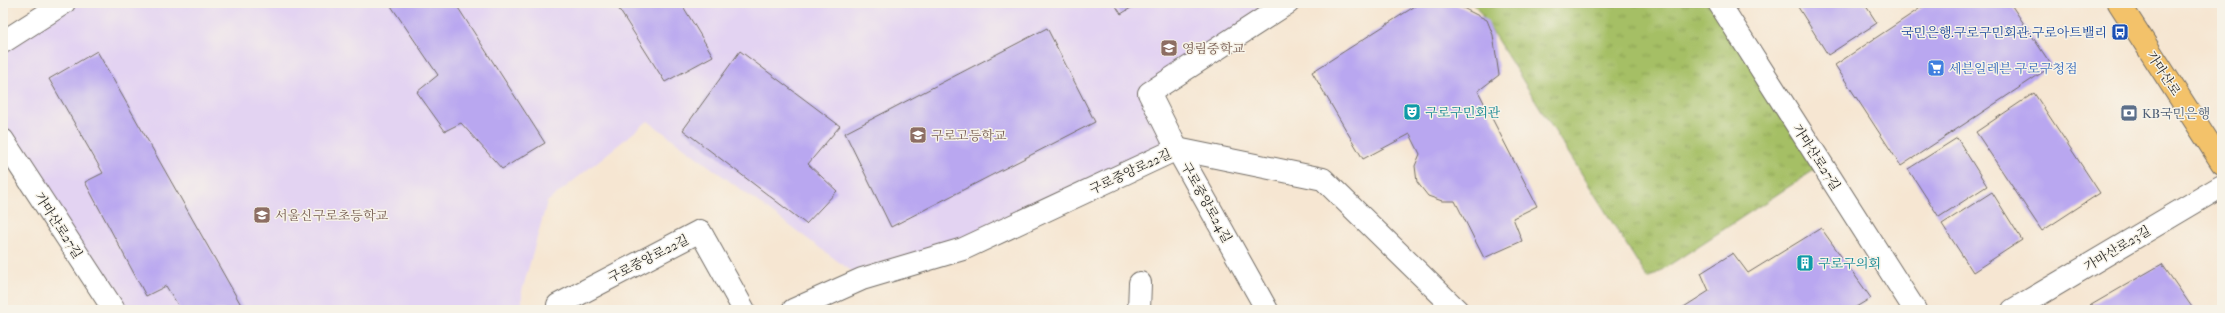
<svg xmlns="http://www.w3.org/2000/svg" width="2225" height="313" font-family="'IM FELL French Canon','Noto Serif KR',serif">
	<style>
		.built { fill: #e3d3f2 }
		.park { fill: url(#park-tufts); stroke: #687548 }
		.building { fill: #b9a7f0 }
		.lines { fill: none; stroke-linecap: round; stroke-linejoin: round }
		.minor-casing { stroke: #726c65; stroke-width: 24 }
		.major-casing { stroke: #726c65; stroke-width: 24 }
		.minor { stroke: #fff; stroke-width: 22 }
		.major { stroke: #f3c26a; stroke-width: 22 }
		.labels { text-anchor: middle; stroke-width: 3; stroke-linejoin: round; paint-order: stroke }
		.transit-label { font-size: 13px; fill: #164399; stroke: #f7f3e8; text-anchor: end }
		.education-label { font-size: 13px; fill: #785e54; stroke: #f7f3e8; text-anchor: start }
		.shop-label { font-size: 13px; fill: #366cbe; stroke: #f7f3e8; text-anchor: start }
		.street-label { font-size: 13px; fill: #2b2b2b; stroke: #f7f3e8 }
		.culture-label { font-size: 13px; fill: #0d838f; stroke: #f7f3e8; text-anchor: start }
		.service-label { font-size: 13px; fill: #4e5e75; stroke: #f7f3e8; text-anchor: start }
	</style>
	<defs>
		<pattern id="park-tufts" width="24" height="20" patternUnits="userSpaceOnUse"><rect width="24" height="20" fill="#a5bf65"/><path d="M3 7l-1-3M5 7V3M7 7l1-3M15 17l-1-3M17 17v-4M19 17l1-3" fill="none" stroke="#879b53"/></pattern>
	</defs>
	<rect width="100%" height="100%" fill="#f7f3e8"/>
	<filter id="ink" filterUnits="userSpaceOnUse"><feTurbulence type="fractalNoise" baseFrequency=".025" numOctaves="2"/><feDisplacementMap in="SourceGraphic" scale="8" xChannelSelector="R" yChannelSelector="G"/><feConvolveMatrix kernelMatrix="1 2 1 2 8 2 1 2 1" color-interpolation-filters="sRGB"/></filter>
	<filter id="wash" filterUnits="userSpaceOnUse"><feTurbulence type="fractalNoise" baseFrequency=".012" numOctaves="4" result="noise"/><feDisplacementMap in="SourceGraphic" scale="16" xChannelSelector="R" yChannelSelector="G"/><feGaussianBlur stdDeviation="0.9" result="paint"/><feColorMatrix in="noise" values="0 0 0 0 0 0 0 0 0 0 0 0 0 0 0 0 0 1.4 0 .05"/><feComposite in="paint" operator="in"/></filter>
	<g filter="url(#wash)">
		<rect width="100%" height="100%" fill="#f6e6d2"/>
		<path class="built" d="M64,3H1288L1149,93L1177,149L862,279L648,121L547,202L522,291V310H114L3,140V42Z"/>
		<path class="park" d="M1474,3H1719L1822,165L1648,279Z"/>
		<g id="blocks">
			<g class="building">
				<path d="M389,3H455L545,143L502,169L461,123L445,131L417,92L438,75Z"/>
				<path d="M615,3H681L713,56L665,82Z"/>
				<path d="M1114,3H1139L1121,14Z"/>
				<path d="M1420,3H1453L1487,20L1493,35L1499,75L1478,91L1537,206L1513,218L1522,241L1484,258L1455,201H1442L1428,196L1417,182L1415,166L1420,154L1410,134L1363,159L1312,72Z"/>
				<path d="M1804,3H1864L1877,23L1828,55L1798,7Z"/>
				<path d="M1928,3H2010L2052,66L1901,166L1835,65Z"/>
				<path d="M1047,28L1095,122L891,227L845,133Z"/>
				<path d="M97,51L244,310H181L166,286L146,296L85,182L103,173L49,79Z"/>
				<path d="M740,51L840,126L808,164L837,191L806,224L683,130Z"/>
				<path d="M2034,93L2100,193L2042,231L1976,132Z"/>
				<path d="M1957,138L1987,186L1939,217L1908,169Z"/>
				<path d="M1992,192L2022,240L1973,272L1942,224Z"/>
				<path d="M1821,228L1871,298L1851,310H1679L1709,291L1701,273L1733,253L1748,273Z"/>
				<path d="M2162,264L2194,310H2087L2086,308Z"/>
			</g>
		</g>
	</g>
	<g filter="url(#ink)">
		<use href="#blocks" fill-opacity="0" stroke="#726c65" stroke-width="1"/>
		<g class="lines">
			<g class="minor-casing">
				<g id="minor">
					<path d="M1719,3L1915,310"/>
					<path d="M3,42L64,3"/>
					<path d="M3,140L114,310"/>
					<path d="M558,305L700,231L744,310"/>
					<path d="M793,310L862,279L963,249L1177,149L1323,179L1457,310"/>
					<path d="M1139,310L1140,283"/>
					<path d="M1267,310L1177,149L1149,93L1288,3"/>
					<path d="M2013,310L2222,186"/>
				</g>
			</g>
			<g class="major-casing">
				<path id="major" d="M2119,3L2222,163"/>
			</g>
			<use href="#minor" class="minor"/>
			<use href="#major" class="major"/>
		</g>
	</g>
	<defs>
		<g id="bus-square" transform="scale(0.9)"><rect x="-9" y="-9" width="18" height="18" rx="4" fill="#1a4fb4" stroke="#f7f3e8"/><path d="M-5-6H5V4H4V6H2V4H-2V6H-4V4H-5ZM-3.5-4V0h7V-4ZM-3.5 1.2v1.5H-2V1.2ZM2 1.2v1.5H3.5V1.2Z" fill="#fff"/></g>
		<g id="school-square" transform="scale(0.9)"><rect x="-9" y="-9" width="18" height="18" rx="4" fill="#8d6e63" stroke="#f7f3e8"/><path d="M0-5L7-2L0 1L-7-2ZM-4 1L0 2.5L4 1V4Q0 6-4 4Z" fill="#fff"/></g>
		<g id="supermarket-square" transform="scale(0.9)"><rect x="-9" y="-9" width="18" height="18" rx="4" fill="#3f7fe0" stroke="#f7f3e8"/><path d="M-6-5.5h2.5l.6 2H6L4.5 2H-2.5L-4.4-4H-6ZM-1.5 3.2a1.3 1.3 0 1 0 .1 0ZM3 3.2a1.3 1.3 0 1 0 .1 0Z" fill="#fff"/></g>
		<g id="theatre-square" transform="scale(0.9)"><rect x="-9" y="-9" width="18" height="18" rx="4" fill="#0f9aa8" stroke="#f7f3e8"/><path d="M-5-5.5Q0-4 5-5.5V0Q5 5 0 6Q-5 5-5 0ZM-3.3-2.5H-1v1.5H-3.3ZM1-2.5H3.3v1.5H1ZM-2.8 1Q0 5.5 2.8 1Z" fill="#fff"/></g>
		<g id="bank-square" transform="scale(0.9)"><rect x="-9" y="-9" width="18" height="18" rx="4" fill="#5c6f8a" stroke="#f7f3e8"/><path d="M-6-4H6V4H-6ZM0-2.3a2.3 2.3 0 1 0 0 4.6a2.3 2.3 0 1 0 0-4.6Z" fill="#fff"/></g>
		<g id="building-square" transform="scale(0.9)"><rect x="-9" y="-9" width="18" height="18" rx="4" fill="#0f9aa8" stroke="#f7f3e8"/><path d="M-4-6H4V6H1V3H-1V6H-4ZM-2.5-4.3h1.7v1.8h-1.7ZM.8-4.3h1.7v1.8H.8ZM-2.5-1h1.7V.8h-1.7ZM.8-1h1.7V.8H.8Z" fill="#fff"/></g>
	</defs>
	<g fill-rule="evenodd">
		<use href="#bus-square" x="2120" y="32"/>
		<use href="#school-square" x="1169" y="48"/>
		<use href="#supermarket-square" x="1936" y="68"/>
		<use href="#theatre-square" x="1412" y="112"/>
		<use href="#bank-square" x="2129" y="113"/>
		<use href="#school-square" x="918" y="135"/>
		<use href="#school-square" x="262" y="215"/>
		<use href="#building-square" x="1805" y="263"/>
	</g>
	<g class="labels">
		<g class="transit-label">
			<text x="2107" y="37">국민은행.구로구민회관.구로아트밸리</text>
		</g>
		<g class="education-label">
			<text x="1182" y="53">영림중학교</text>
			<text x="931" y="140">구로고등학교</text>
			<text x="275" y="220">서울신구로초등학교</text>
		</g>
		<g class="shop-label">
			<text x="1949" y="73">세븐일레븐 구로구청점</text>
		</g>
		<g class="street-label">
			<text transform="translate(2164 73) rotate(57)" y="5">가마산로</text>
			<text transform="translate(1817 157) rotate(57)" y="5">가마산로27길</text>
			<text transform="translate(1130 171) rotate(-25)" y="5">구로중앙로22길</text>
			<text transform="translate(1207 202) rotate(61)" y="5">구로중앙로24길</text>
			<text transform="translate(59 225) rotate(57)" y="5">가마산로27길</text>
			<text transform="translate(2117 248) rotate(-31)" y="5">가마산로23길</text>
			<text transform="translate(648 258) rotate(-27)" y="5">구로중앙로22길</text>
		</g>
		<g class="culture-label">
			<text x="1425" y="117">구로구민회관</text>
			<text x="1818" y="268">구로구의회</text>
		</g>
		<g class="service-label">
			<text x="2142" y="118">KB국민은행</text>
		</g>
	</g>
	<rect width="2225" height="313" fill="none" stroke="#f7f3e8" stroke-width="16"/>
</svg>
